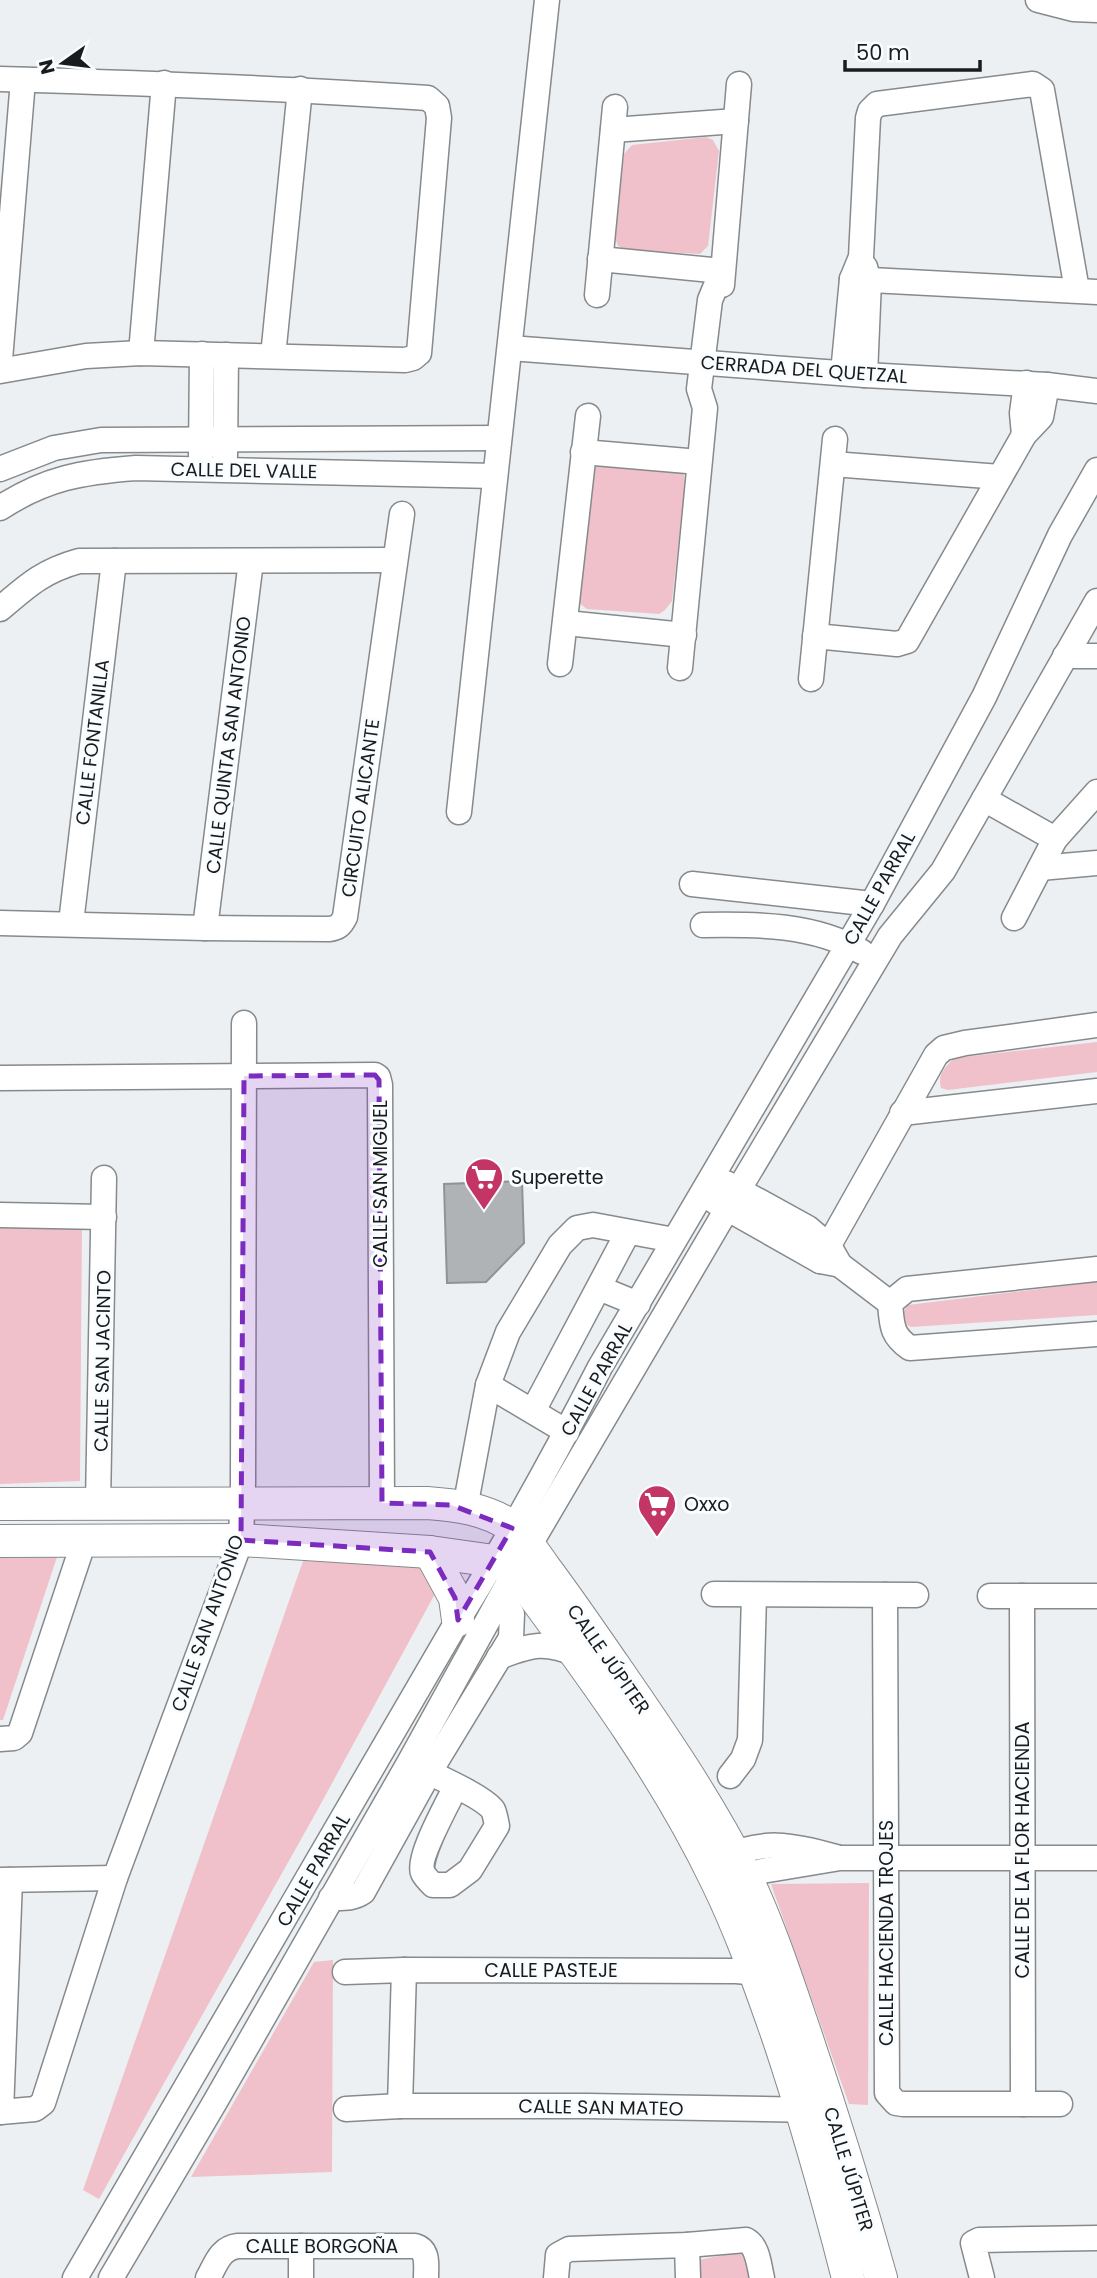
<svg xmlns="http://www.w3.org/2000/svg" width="1097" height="2278" font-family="Poppins,sans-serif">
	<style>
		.green { fill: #f0c1ca }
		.building { fill: #b0b3b6; stroke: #909396; stroke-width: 2 }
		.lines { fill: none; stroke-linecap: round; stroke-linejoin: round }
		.minor-casing { stroke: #868a8c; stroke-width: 27 }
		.major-casing { stroke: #868a8c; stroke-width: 34 }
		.minor { stroke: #fff; stroke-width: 24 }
		.major { stroke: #fff; stroke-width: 32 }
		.marked { fill: #7b2cbf; fill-opacity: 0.2; stroke: #7b2cbf; stroke-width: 5; stroke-dasharray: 14 9; stroke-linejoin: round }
		.labels { text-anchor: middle; stroke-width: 6; stroke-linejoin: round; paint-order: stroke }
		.street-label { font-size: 19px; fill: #1a1b1c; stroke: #fafdff }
		.poi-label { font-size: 19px; fill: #1a1b1c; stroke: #fafdff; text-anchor: start }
	</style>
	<rect width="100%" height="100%" fill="#ecf0f2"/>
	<g class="green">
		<path d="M706,137L713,140L719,151L708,246L700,254L626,250L618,246L614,236L624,154L632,145Z"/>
		<path d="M605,464L676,468L684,475L685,485L672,601L665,610L659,614L587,609L579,603L577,594L593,468Z"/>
		<path d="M1097,1042V1072L948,1090L941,1088C937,1074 945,1068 954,1058Z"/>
		<path d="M0,1226L82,1227L80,1481L0,1484Z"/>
		<path d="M1097,1282V1315L911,1327L903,1323L900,1316L908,1305Z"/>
		<path d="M57,1557L3,1720H0V1558Z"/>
		<path d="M303,1561L393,1562L423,1566L436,1592L318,1809L99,2199L83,2190Z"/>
		<path d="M869,1883L868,2105L849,2104L771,1884Z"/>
		<path d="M333,1960L332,2172L191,2177L314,1962Z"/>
		<path d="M743,2251L749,2278H699V2260Z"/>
	</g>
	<path class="building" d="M522,1181L524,1243L486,1282L447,1283L444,1184Z"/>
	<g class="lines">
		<g class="minor-casing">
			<g id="minor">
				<path d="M1038,0L1073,9L1097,10"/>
				<path d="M0,79C143,83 285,88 428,98L437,106L439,118L419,353L413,358L405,360L141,353L86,356L0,371"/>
				<path d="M613,130L736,121"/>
				<path d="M600,259L722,271"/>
				<path d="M852,279L1097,292"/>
				<path d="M722,285L739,84"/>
				<path d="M597,295L615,107"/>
				<path d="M510,348L865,375L1047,385L1097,391"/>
				<path d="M141,353L164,83"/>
				<path d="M273,356L300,89"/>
				<path d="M0,360L23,80"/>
				<path d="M843,373L852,279L861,257L868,118L870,111L877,104L1033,84L1042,90L1077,290"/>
				<path d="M865,375L869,281L865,267"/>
				<path d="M1024,435L1022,413L1026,383"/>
				<path d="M583,452L699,462"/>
				<path d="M201,455L202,354"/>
				<path d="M225,456L226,355"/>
				<path d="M833,464L1000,477"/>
				<path d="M0,469L54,448L101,440L499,438"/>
				<path d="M0,508C46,478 82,472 136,468L495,476"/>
				<path d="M0,609C28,585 43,571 79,561L394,560"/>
				<path d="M566,623L684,635"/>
				<path d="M815,636L897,644L907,641L1024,435L1041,417L1047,385"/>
				<path d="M1065,656H1097"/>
				<path d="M560,664L588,416"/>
				<path d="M680,668L705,408L699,389L710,300L722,271"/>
				<path d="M811,679L835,439"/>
				<path d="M984,799L1055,839"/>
				<path d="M459,812L547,0"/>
				<path d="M1040,868L1097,863"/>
				<path d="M692,884L872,904"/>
				<path d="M1014,918L1055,839L1097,792"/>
				<path d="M0,923L205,928L329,929C338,928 341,925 345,917L402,514"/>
				<path d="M71,923L114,561"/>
				<path d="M703,925C757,924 814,924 862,952"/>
				<path d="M205,928L251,561"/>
				<path d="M0,1078L375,1075L378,1077L380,1085L382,1503"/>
				<path d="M902,1113L1097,1091"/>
				<path d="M726,1183L808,1228L829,1246L840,1265L890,1303"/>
				<path d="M714,1201L820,1261L836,1264"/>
				<path d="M0,1215L104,1217"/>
				<path d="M820,1261L936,1055L944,1048L965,1043L1097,1025"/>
				<path d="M1097,1269L907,1289L890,1303C892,1325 891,1335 910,1348L1097,1334"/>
				<path d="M599,1288L638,1304"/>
				<path d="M488,1385L567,1432"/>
				<path d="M533,1411L628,1232"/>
				<path d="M98,1504L104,1178"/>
				<path d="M465,1508L488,1385L508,1332L560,1245L577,1228L593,1225L674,1240"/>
				<path d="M714,1594L916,1595"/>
				<path d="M885,1595L887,2093L896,2103L903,2104H1060"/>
				<path d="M990,1596H1097"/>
				<path d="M1022,1596L1023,2104"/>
				<path d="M499,1657C533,1644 544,1641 579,1655"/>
				<path d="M0,1739L14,1738L20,1733L84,1541"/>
				<path d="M416,1766C433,1775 483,1796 493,1810C495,1814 496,1821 497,1826L470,1870L450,1885H433C430,1882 425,1877 423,1873C416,1859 448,1803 456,1786"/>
				<path d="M730,1776L743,1759L750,1740L754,1595"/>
				<path d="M719,1859C764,1839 791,1844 836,1857"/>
				<path d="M0,1880L115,1878"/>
				<path d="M729,1881L762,1871L840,1858H1097"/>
				<path d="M331,1898C343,1898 353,1899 363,1892L429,1773L511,1638L512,1614L502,1597"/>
				<path d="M345,1972L404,1970L736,1971L772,1974"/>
				<path d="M400,2106L404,1970"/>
				<path d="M346,2109L400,2106H588L818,2110"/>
				<path d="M0,2112L35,2109L43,2103L115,1878L241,1540L243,1483L244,1023"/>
				<path d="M1,2112L10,1880"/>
				<path d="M687,2245L688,2278"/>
				<path d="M75,2278L458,1620C509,1538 556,1453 600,1367L872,904L984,697L1060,535L1097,470"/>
				<path d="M111,2278L215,2102L409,1763L529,1546L727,1209L890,936L943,871L1097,601"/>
				<path d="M208,2278C216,2264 220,2248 238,2246H415C429,2250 426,2265 426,2278"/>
				<path d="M301,2278V2246"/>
				<path d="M556,2278L558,2255L569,2249L687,2245L746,2240C758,2246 759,2266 762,2278"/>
				<path d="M982,2278L973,2243L979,2240L1097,2238"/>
			</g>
		</g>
		<g class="major-casing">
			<g id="major">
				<path d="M0,1504L427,1503C455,1505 488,1509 512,1527C525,1538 535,1554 545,1568C566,1596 586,1625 606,1654C655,1725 705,1796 744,1873C767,1920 784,1971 801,2021C830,2106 857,2192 881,2278"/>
				<path d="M0,1541L241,1540L430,1552L494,1561L516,1572C589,1671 664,1771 717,1882C741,1931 759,1983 777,2034C804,2114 827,2196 848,2278"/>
				<path d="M430,1552L455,1598L458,1620"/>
			</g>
		</g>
		<use href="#minor" class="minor"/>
		<use href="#major" class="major"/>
	</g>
	<path class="marked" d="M375,1075L379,1080L382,1503L451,1505L512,1528L458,1620L455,1598L430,1552L241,1540L244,1076Z"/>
	<defs>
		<g id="supermarket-pin" transform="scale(2.0125)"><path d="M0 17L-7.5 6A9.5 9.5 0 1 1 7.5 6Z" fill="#c23564" stroke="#fafdff"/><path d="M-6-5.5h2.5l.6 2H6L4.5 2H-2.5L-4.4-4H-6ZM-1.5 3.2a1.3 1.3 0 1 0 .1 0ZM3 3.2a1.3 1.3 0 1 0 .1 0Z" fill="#fff"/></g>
	</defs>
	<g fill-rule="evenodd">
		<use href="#supermarket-pin" x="484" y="1177"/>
		<use href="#supermarket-pin" x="657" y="1504"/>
	</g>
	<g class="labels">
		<g class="street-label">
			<text transform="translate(804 369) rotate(4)" y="7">CERRADA DEL QUETZAL</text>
			<text transform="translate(244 470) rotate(1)" y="7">CALLE DEL VALLE</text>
			<text transform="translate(92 742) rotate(-83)" y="7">CALLE FONTANILLA</text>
			<text transform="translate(228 745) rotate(-83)" y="7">CALLE QUINTA SAN ANTONIO</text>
			<text transform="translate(360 808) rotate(-82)" y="7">CIRCUITO ALICANTE</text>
			<text transform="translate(879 888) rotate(-61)" y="7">CALLE PARRAL</text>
			<text transform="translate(380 1184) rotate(-90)" y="7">CALLE SAN MIGUEL</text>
			<text transform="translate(102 1361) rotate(-89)" y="7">CALLE SAN JACINTO</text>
			<text transform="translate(596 1379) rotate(-61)" y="7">CALLE PARRAL</text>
			<text transform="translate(207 1623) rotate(-71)" y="7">CALLE SAN ANTONIO</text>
			<text transform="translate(609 1659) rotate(55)" y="7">CALLE JÚPITER</text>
			<text transform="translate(1022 1850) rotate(-90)" y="7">CALLE DE LA FLOR HACIENDA</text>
			<text transform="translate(313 1870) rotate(-60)" y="7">CALLE PARRAL</text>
			<text transform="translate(886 1933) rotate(-90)" y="7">CALLE HACIENDA TROJES</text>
			<text x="551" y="1977">CALLE PASTEJE</text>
			<text transform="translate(601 2107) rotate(1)" y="7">CALLE SAN MATEO</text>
			<text transform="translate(849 2169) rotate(73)" y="7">CALLE JÚPITER</text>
			<text x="322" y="2253">CALLE BORGOÑA</text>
		</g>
		<g class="poi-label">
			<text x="511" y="1184">Superette</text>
			<text x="684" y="1511">Oxxo</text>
		</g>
	</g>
	<g transform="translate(63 63) rotate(256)" stroke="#fafdff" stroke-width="5" paint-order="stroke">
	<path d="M0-5L12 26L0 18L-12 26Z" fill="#1a1b1c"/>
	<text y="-10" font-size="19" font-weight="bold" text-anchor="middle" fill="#1a1b1c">N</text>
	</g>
	<path d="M845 60v10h135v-10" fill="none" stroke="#1a1b1c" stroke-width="3.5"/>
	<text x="856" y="60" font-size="21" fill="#1a1b1c" stroke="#fafdff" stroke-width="5" paint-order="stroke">50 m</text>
</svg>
